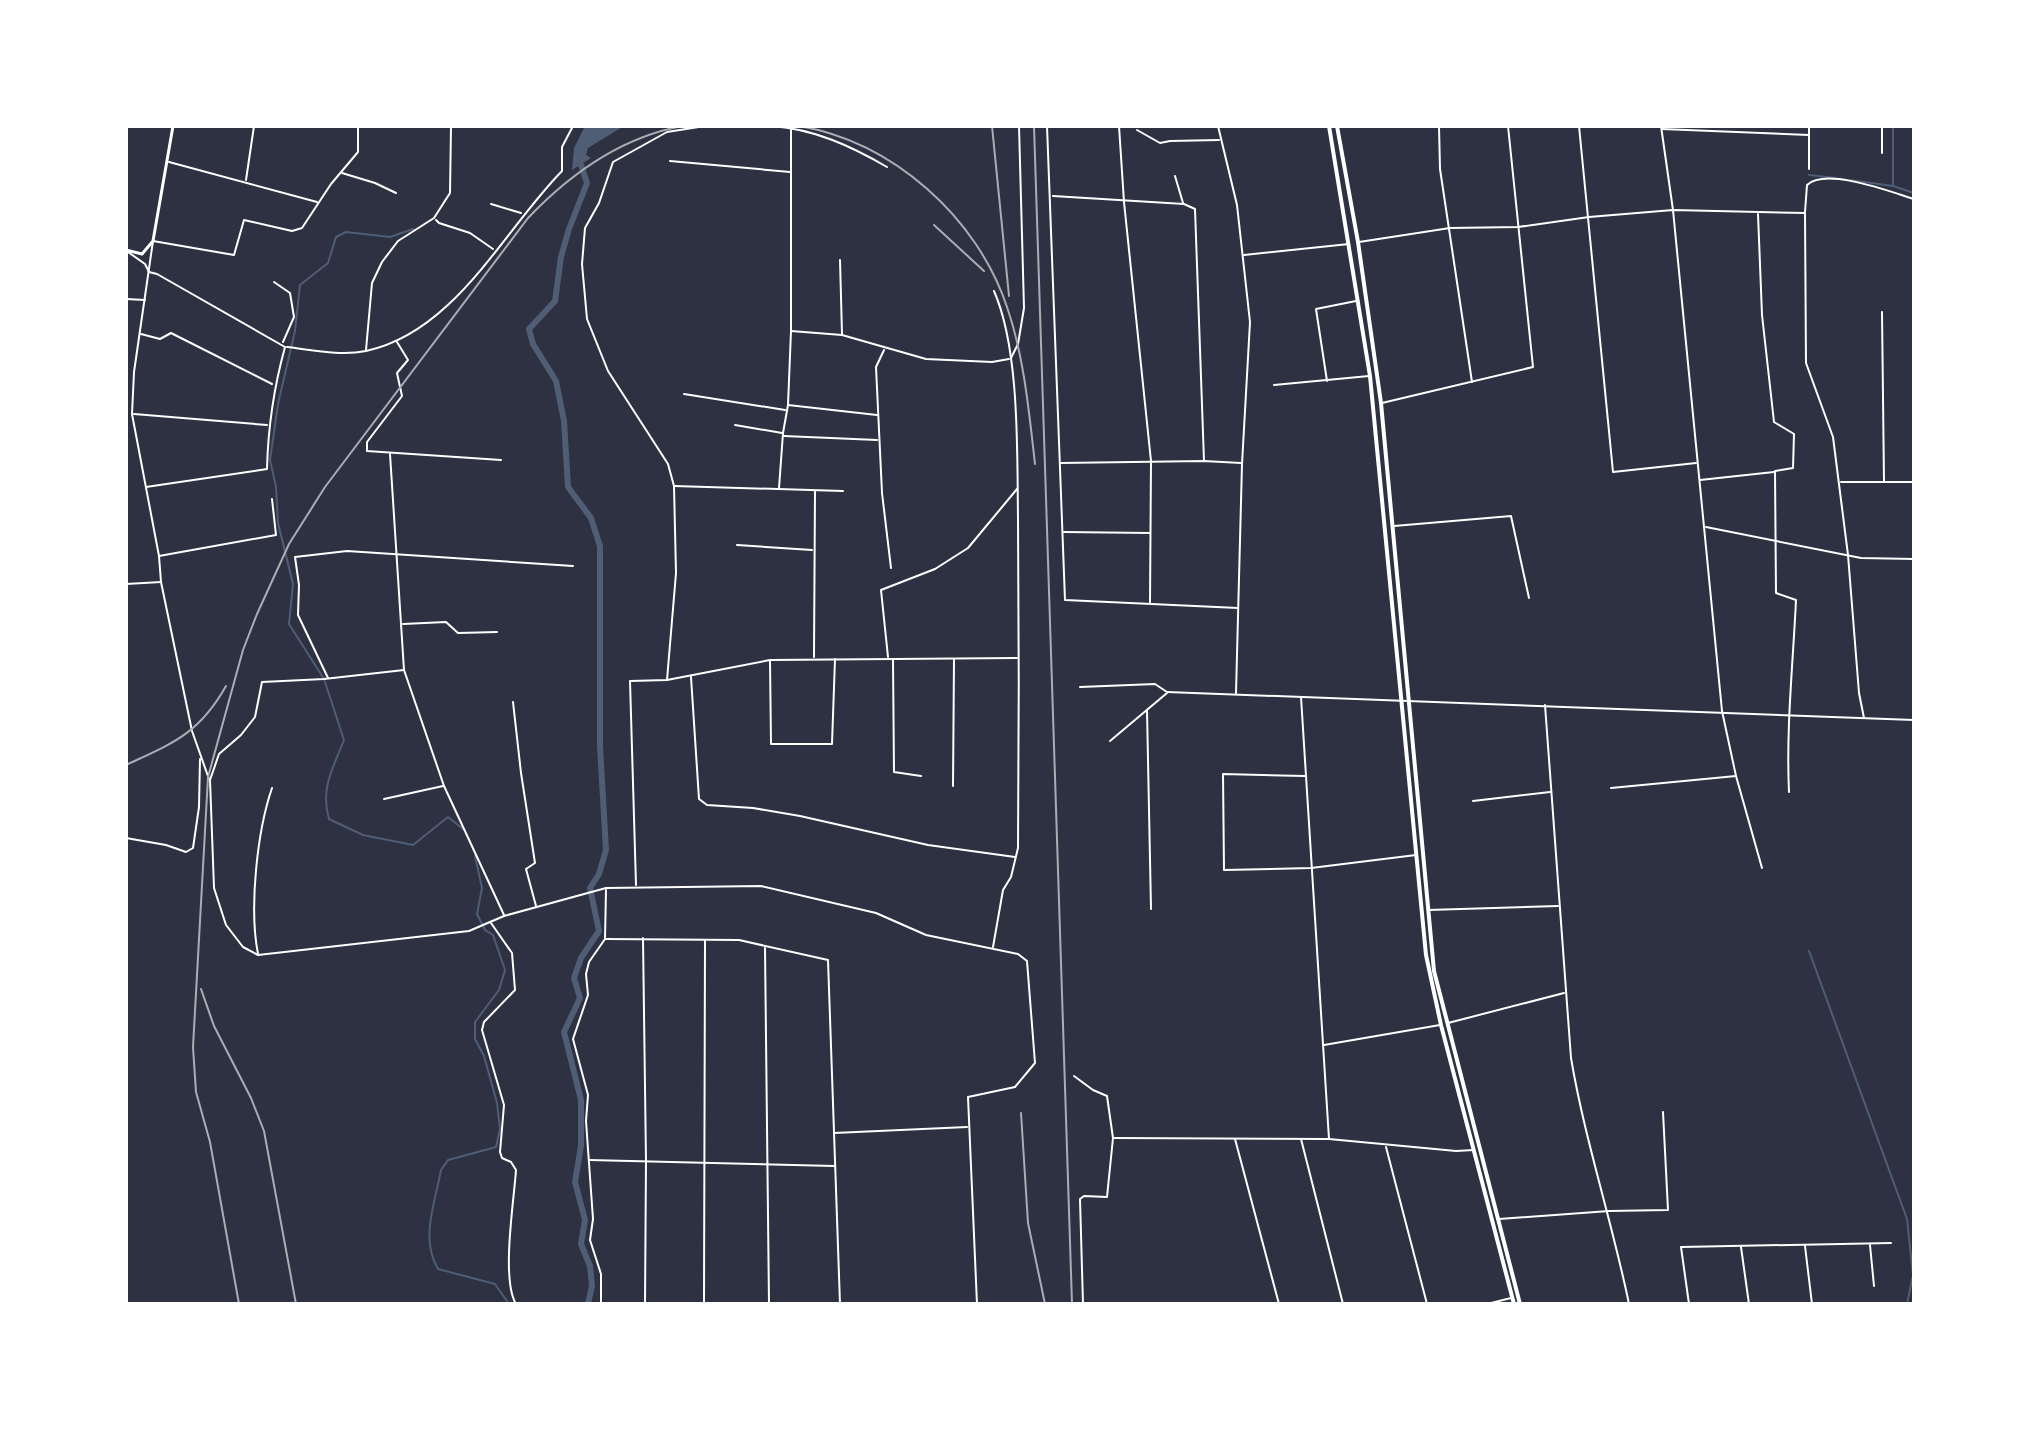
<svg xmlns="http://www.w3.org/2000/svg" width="2040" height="1430" font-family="Rubik,sans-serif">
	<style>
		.water { fill: #4f5d75 }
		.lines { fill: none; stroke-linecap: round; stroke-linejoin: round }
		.stream { stroke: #4f5d75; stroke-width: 2 }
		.canal { stroke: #4f5d75; stroke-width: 6 }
		.minor { stroke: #fff; stroke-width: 2 }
		.secondary { stroke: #fff; stroke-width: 3 }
		.primary { stroke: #fff; stroke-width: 4 }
		.rail { stroke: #abadb3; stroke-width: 2 }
	</style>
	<rect width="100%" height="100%" fill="#2d3142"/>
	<path class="water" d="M585,126H624L588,148L586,155L591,158L572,170L574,148Z"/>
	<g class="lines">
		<g class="stream">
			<path d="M1893,126V185"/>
			<path d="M1809,175L1836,178"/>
			<path d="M1850,180L1893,186L1914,193"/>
			<path d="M413,229L390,237L346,232L336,237L328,263L300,285L295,331L278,404L270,460L276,487L278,523L293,584L289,624L324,679L344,740C333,768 320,789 329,819L363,835L413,845L448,817L463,829"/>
			<path d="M475,856L482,888L477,914L485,930L493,935L505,970L499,990L475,1022V1039L484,1056L497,1103L500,1129L496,1147L448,1160L441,1170C435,1203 420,1239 438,1269L495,1284L509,1304"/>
			<path d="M1809,951L1907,1219L1913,1275L1907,1304"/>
		</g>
		<path class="canal" d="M579,159L587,183L569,229L561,257L555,301L529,329L533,344L556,381L564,421L568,487L591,518L600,546V746L606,850L599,874L590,888L599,931L581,958L574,978L580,998L564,1032L581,1100V1146L575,1182L585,1220L581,1244L590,1266L592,1286L588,1304"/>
		<g class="minor">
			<path d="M772,126C814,129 851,146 887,167"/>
			<path d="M1047,126L1065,600L1238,608"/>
			<path d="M1119,126L1124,202L1151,461L1150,603"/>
			<path d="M1218,126L1237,205L1250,322L1242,464L1236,693"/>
			<path d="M1439,126L1440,169L1472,382"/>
			<path d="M1579,126L1613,472L1696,463"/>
			<path d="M1661,126L1673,210L1722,711L1736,776L1762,868"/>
			<path d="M1662,129L1809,135"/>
			<path d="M1137,130L1160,143L1170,141L1219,140"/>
			<path d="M1882,153V126"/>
			<path d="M670,161L790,172"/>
			<path d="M169,162L317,202"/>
			<path d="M1809,169V126"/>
			<path d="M342,173L375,183L396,193"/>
			<path d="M1175,176L1183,203"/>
			<path d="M246,180L254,126"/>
			<path d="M1053,196L1184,204L1195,209L1204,461"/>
			<path d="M491,204L521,213"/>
			<path d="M1805,212L1807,185C1826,167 1891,192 1914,199"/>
			<path d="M1758,214L1762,315L1774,422L1794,434L1793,468L1775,471L1776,593L1796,600C1793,664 1786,728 1789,792"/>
			<path d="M436,220L439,223L470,233L493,249"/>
			<path d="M1359,242L1450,228L1518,227L1589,217L1673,210L1805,213L1806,363L1833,437L1848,555L1859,693L1864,718"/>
			<path d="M128,252L145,264L149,272L157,274L285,347C274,387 268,427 267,469L146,487"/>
			<path d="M1244,255L1349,244"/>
			<path d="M840,260L842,334"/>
			<path d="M274,282L290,293L294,317L283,342"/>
			<path d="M126,299L145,300"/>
			<path d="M1882,312L1884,482"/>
			<path d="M791,331L842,335L926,359L992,362L1009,359"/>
			<path d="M141,334L160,339L171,333L272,384"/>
			<path d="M397,342L408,360L397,373L402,396L367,442V451L501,460"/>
			<path d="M287,347C313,350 340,356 366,351C455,332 503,231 562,171V147L573,126"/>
			<path d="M366,350L372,283L382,262L398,241L434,218L450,193L451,126"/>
			<path d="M884,350L876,367L882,493L891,568"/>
			<path d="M1011,358L1018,344L1024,308L1019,126"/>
			<path d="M1327,381L1316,309L1356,301"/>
			<path d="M1274,385L1369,376"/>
			<path d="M684,394L785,410"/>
			<path d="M1382,403L1533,367L1508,126"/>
			<path d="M788,405L877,415"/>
			<path d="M134,414L267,425"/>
			<path d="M735,425L782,433"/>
			<path d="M784,436L877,440"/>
			<path d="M390,454L404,670L444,786L504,915"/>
			<path d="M1060,463L1204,461L1241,463"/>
			<path d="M1700,480L1774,472"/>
			<path d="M1841,482H1914"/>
			<path d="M674,486L843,491"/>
			<path d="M779,488L783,433L788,405L791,331V128"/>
			<path d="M1394,526L1511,516L1529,598"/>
			<path d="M1706,527L1861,558L1914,559"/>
			<path d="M1064,532L1150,533"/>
			<path d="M737,545L812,550"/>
			<path d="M159,556L276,535L272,499"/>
			<path d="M126,584L161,582"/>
			<path d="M403,624L446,622L458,633L497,632"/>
			<path d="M814,657L815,491"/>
			<path d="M888,657L881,590L935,569L968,548L1017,489"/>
			<path d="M893,660L894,772L921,776"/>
			<path d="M770,661L771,744H832L835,659"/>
			<path d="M404,670L324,679L262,682L255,717L241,735L219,754L210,780L214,888L226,925L243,947L258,955L469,931L504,916L606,888L761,886L876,913L926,935L1018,954L1027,961L1035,1063L1015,1087L968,1097L977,1304"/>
			<path d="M691,677L699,799L707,805L753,808L800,816L928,845L1015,857"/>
			<path d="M328,678L298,615L299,585L295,557L347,551L573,566"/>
			<path d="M667,680L676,573L674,486L668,464L608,371L587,319L582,264L585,228L599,203L613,162L667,132L705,126"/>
			<path d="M1080,687L1155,684L1167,692"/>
			<path d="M1167,692L1914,720"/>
			<path d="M1301,697L1329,1139"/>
			<path d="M513,702L521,773L535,863L526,869L536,906"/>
			<path d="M1545,705L1571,1058C1585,1141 1612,1221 1629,1304"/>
			<path d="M1147,710L1151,909"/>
			<path d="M1110,741L1167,693"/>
			<path d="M1305,776L1223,774L1224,870L1311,868L1416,855"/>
			<path d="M209,779L192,731L161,582L159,556L132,414L134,372L153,241L234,255L244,220L292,231L302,228L331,184L358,152V126"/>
			<path d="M953,786L954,659"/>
			<path d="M1611,788L1736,776"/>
			<path d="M384,799L443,786"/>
			<path d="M1473,801L1550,792"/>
			<path d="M126,838L166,845L186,852L193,848L199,807L200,759"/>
			<path d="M636,885L630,681L667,680L770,660L1017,658"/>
			<path d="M1428,910L1558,906"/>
			<path d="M491,923L512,953L515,990L484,1022L482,1030L504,1105L500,1152L502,1158L511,1162L516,1170C514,1201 501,1279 516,1304"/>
			<path d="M643,938L646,1161L645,1304"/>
			<path d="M605,939L739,940L828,960L840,1304"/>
			<path d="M993,947L1003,890L1011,877L1018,848C1019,738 1019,629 1018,519C1017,454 1020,350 994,291"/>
			<path d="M765,948L769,1304"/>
			<path d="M258,954C249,908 257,832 272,788"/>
			<path d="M1448,1023L1564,993"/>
			<path d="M1324,1045L1440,1025"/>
			<path d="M1074,1076L1093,1090L1107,1096L1113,1138L1107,1197L1084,1196L1080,1199L1083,1304"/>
			<path d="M834,1133L967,1127"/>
			<path d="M1113,1138L1329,1139L1456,1151L1474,1150"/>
			<path d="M1235,1139L1279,1304"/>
			<path d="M1301,1139L1343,1304"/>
			<path d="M1386,1147L1427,1304"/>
			<path d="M589,1160L834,1166"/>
			<path d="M1499,1219L1609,1211L1668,1210L1663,1112"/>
			<path d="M1870,1245L1874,1286"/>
			<path d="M1805,1246L1812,1304"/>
			<path d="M1741,1247L1749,1304"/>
			<path d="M601,1304V1274L590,1240L593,1219L586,1121L588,1095L573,1039L588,995L586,974L589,962L605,939L606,890"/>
			<path d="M704,1304L705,941"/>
			<path d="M1487,1304L1511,1298"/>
			<path d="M1689,1304L1681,1247L1891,1243"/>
		</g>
		<path class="secondary" d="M126,250L142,254L153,241L173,126"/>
		<g class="primary">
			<path d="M1329,126L1370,376L1426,955L1441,1025L1514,1304"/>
			<path d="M1337,126L1358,242L1381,403L1434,971L1520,1304"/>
		</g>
		<g class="rail">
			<path d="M799,126C893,142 977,217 1007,307C1024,356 1029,412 1035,464"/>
			<path d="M992,126L1009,296"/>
			<path d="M1034,126L1072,1304"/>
			<path d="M934,225L984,271"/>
			<path d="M126,765C173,743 199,734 226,686"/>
			<path d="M201,989L214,1026L251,1098L264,1131L296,1304"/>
			<path d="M1021,1113L1028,1223L1045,1304"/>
			<path d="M239,1304L210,1142L196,1092L193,1047L208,777L243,650L257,614L289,544L325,487L528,218C570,174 621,137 683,126"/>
		</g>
	</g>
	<rect width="2040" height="1430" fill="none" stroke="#ffffff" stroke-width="256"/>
</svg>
